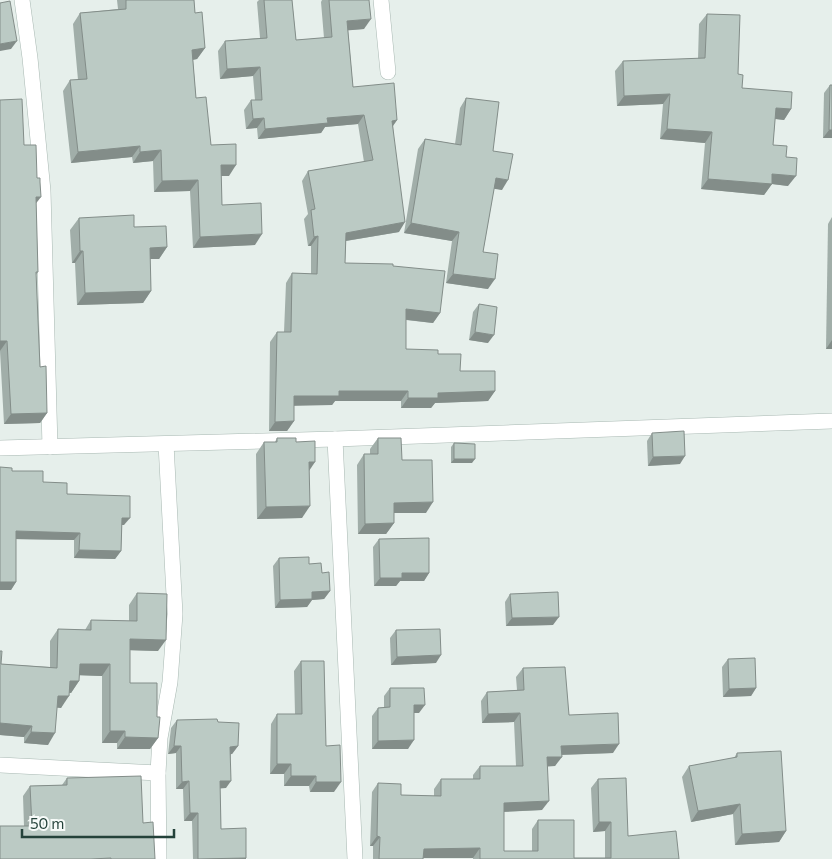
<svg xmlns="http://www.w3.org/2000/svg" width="832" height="859" font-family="Commissioner,sans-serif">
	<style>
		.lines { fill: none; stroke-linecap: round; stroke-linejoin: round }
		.street-casing { stroke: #a8b8b2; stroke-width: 16 }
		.street { stroke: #fff; stroke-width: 15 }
		.wall { fill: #a1aea9 }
		.shaded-wall { fill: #838d89 }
		.building { fill: #bbcac4; stroke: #838d89 }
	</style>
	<rect width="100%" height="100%" fill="#e6efeb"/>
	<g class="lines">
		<g class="street-casing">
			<g id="street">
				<path d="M22,0L30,58L43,191L50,447"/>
				<path d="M381,0L388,72"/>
				<path d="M335,439L355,859"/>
				<path d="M0,448L335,439L832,421"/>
				<path d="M0,765L158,773"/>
				<path d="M159,859L158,773L160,738L170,682L175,614L166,444"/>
			</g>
		</g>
		<use href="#street" class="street"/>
	</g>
	<g class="wall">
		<path d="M117,0H194L195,13L205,48L197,59L193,60L196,98L211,145L229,176H221L222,205L255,245L193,248L190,191L154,192L153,161L133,163L132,157L71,163L63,91L70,80H78L73,24L80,13L118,9Z"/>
		<path d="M259,0H292L296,40L324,38L321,2L322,0H369L364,29L348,30L353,87L397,120L393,126L399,232L346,241L345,263L393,266L440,313L433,323L406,320V349L438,354L460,371L495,391L488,401L435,403L431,408H401V401H335L332,405H294V421L287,431H269L270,342L277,332H284L286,283L292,273L311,274V246H308L304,219L308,214L302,181L308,171L364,162L358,124L325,127L321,133L258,139L257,128L246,129L244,110L251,100H255L253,76L220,79L218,51L225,41L260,38L257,2Z"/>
		<path d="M707,14L738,74L742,88L791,109L784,120L775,119L773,145L786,157L788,186L772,184L764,195L701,189L705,143L660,139L663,104L617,106L615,71L623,61L698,59L699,24Z"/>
		<path d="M830,85H832V138H823L824,93Z"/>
		<path d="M466,98L493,151L502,190L494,188L483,252L488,289L446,283L452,241L404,233L418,149L425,139L455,144L460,108Z"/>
		<path d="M24,145L36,203L38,272L36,275L40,367L47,413L40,423L4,424L0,351Z"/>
		<path d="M832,217V349H826L828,224Z"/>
		<path d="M79,218L167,247L159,259H150L151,291L143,303L77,305L75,263H72L70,230Z"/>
		<path d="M479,304L488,343L469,340L473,312Z"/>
		<path d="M652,433L680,464L648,466L647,441Z"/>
		<path d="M277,438L296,442L309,470L302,518L257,519L256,454L264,442H275Z"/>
		<path d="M378,438L402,460L426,513H394V523L386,534H358L357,465L364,454H370V449Z"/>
		<path d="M454,443L472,463H451V447Z"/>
		<path d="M0,467L43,482L67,494L124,525H122L121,551L115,559L74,558V540L16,539V582L11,590H0Z"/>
		<path d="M379,539L429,573L424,581H400L396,586H374L373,547Z"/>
		<path d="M279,558L309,564L322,573L330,591L324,599L312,600L307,607L275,608L273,566Z"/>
		<path d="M137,593L158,651L130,650V683L158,738L150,749H117V743H102V676L79,675V681L71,693L69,692L61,708L57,707L48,745L24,743V737L0,735V651L1,664L50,667V641L58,629L85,630L91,620L129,621V605Z"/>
		<path d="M510,594L553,625L506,626L505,602Z"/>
		<path d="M396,630L436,663L391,665L390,638Z"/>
		<path d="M728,659L756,688L751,696L723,697L722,667Z"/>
		<path d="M301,661L326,746L334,792H310L309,786H284V774H270L271,724L277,714H295L294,671Z"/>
		<path d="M523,668L569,715L613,753L561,755L555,766H547L542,810L504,812V851H532V829L538,820L574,858H605V831L593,832L591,788L598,779L628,836L679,859H473V858H423V859H373V846H370L372,792L378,783L401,795L434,796V789L441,779H473V775L480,766H516L514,722L482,723L481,701L487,692L517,690L516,677Z"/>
		<path d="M390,688L419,713H414L408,749H372V716L378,708L384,707V696Z"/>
		<path d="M177,720L218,722L238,746L232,754H231L226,788H220L221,829L246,858V859H193L192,821H184L183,789H176V753L168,754L171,728Z"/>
		<path d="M737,753L786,831L779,842L735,845L733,814L691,822L682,777L689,766L734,758Z"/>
		<path d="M67,778L143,823L155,859H0L24,826L23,796L30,786L62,785Z"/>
	</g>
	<g class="shaded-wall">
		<path d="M371,19L364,29L341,31L347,21Z"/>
		<path d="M17,41L11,49L0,51V44Z"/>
		<path d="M205,48L197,59L184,61L192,50Z"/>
		<path d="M260,67L253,76L220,79L227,69Z"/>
		<path d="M670,94L663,104L617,106L624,96Z"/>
		<path d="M776,108L791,109L784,120L769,118Z"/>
		<path d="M364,115L358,124L325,127L321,133L258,139L265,129L327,118Z"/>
		<path d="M264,118L257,128L246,129L253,119Z"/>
		<path d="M397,120L390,130L392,121Z"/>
		<path d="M667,129L712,132L705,143L660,139Z"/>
		<path d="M829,130H832V138H823Z"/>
		<path d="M140,146L132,157L71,163L78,152Z"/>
		<path d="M161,150L153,161L133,163L140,152Z"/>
		<path d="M221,165H236L229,176H213Z"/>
		<path d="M772,174L796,176L788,186L772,184L764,195L701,189L708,179Z"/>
		<path d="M496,178L508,180L502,190L489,188Z"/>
		<path d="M198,180L190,191L154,192L162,181Z"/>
		<path d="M36,197H41L34,206Z"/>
		<path d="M405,222L399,232L339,242L346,233Z"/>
		<path d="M411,223L459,232L452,241L404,233Z"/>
		<path d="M262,234L255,245L193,248L200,237Z"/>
		<path d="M318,236L311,246H308L314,237Z"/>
		<path d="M167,247L159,259H142L150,248Z"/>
		<path d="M80,251H83L75,263H72Z"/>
		<path d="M453,274L495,279L488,289L446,283Z"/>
		<path d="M151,291L143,303L77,305L85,293Z"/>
		<path d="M406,309L440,313L433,323L400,319Z"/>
		<path d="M475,332L494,335L488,343L469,340Z"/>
		<path d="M832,340V349H826Z"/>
		<path d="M0,341H7L0,351Z"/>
		<path d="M339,391H408L401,401H335L332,405L287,406L294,396Z"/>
		<path d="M495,391L488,401L435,403L431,408H401L408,398L438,393Z"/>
		<path d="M47,413L40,423L4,424L11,414Z"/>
		<path d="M294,421L287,431H269L275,422Z"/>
		<path d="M685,456L680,464L648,466L653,457Z"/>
		<path d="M454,459H475L472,463H451Z"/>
		<path d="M309,462H315L307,474Z"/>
		<path d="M433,502L426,513H386L394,503Z"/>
		<path d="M310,506L302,518L257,519L266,507Z"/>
		<path d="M122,518H130L124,525H116Z"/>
		<path d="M394,523L386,534H358L365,524Z"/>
		<path d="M16,531L80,533L74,540L10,539Z"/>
		<path d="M79,550L121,551L115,559L74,558Z"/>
		<path d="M402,573H429L424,581H400L396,586H374L380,578Z"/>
		<path d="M0,582H16L11,590H0Z"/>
		<path d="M330,591L324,599L312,600L307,607L275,608L280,600L312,592Z"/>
		<path d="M559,617L553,625L506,626L512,618Z"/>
		<path d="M130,639L166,640L158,651L122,650Z"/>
		<path d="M441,655L436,663L391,665L397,657Z"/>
		<path d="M80,664H110L102,676L72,675Z"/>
		<path d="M70,681H79L71,693L62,692Z"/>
		<path d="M756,688L751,696L723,697L729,689Z"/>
		<path d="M58,696H69L61,708L50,707Z"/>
		<path d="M414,705H425L419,713H408Z"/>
		<path d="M520,713L514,722L482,723L488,714Z"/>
		<path d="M0,723L32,726L24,737L0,735Z"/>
		<path d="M110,731H125L117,743H102Z"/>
		<path d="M31,732L55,733L48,745L24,743Z"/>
		<path d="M125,737L158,738L150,749H117Z"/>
		<path d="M414,740L408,749H372L378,741Z"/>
		<path d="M619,744L613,753L555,755L561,746Z"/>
		<path d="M174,746H181L176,753L168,754Z"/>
		<path d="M238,746L232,754L225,755L230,747Z"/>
		<path d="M547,757H562L555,766L541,767Z"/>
		<path d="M277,764H291L284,774H270Z"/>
		<path d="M291,776H316L309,786H284Z"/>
		<path d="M189,781L183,789H176L182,782Z"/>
		<path d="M220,781H231L226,788L214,789Z"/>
		<path d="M316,782H341L334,792H310Z"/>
		<path d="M549,801L542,810L498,812L504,803Z"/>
		<path d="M740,804L733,814L691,822L698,811Z"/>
		<path d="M190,813H198L192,821H184Z"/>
		<path d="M599,822H611L605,831L593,832Z"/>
		<path d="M786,831L779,842L735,845L742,834Z"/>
		<path d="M377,836L380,837L373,846H370Z"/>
		<path d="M480,848L473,858H417L424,849Z"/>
		<path d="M246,858V859H198Z"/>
	</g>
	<g class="building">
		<path d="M126,0H194L195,13L202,12L205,48L192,50L196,98L206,97L211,145L236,144V165H221L222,205L261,203L262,234L200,237L198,180L162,181L161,150L140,152V146L78,152L70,80L87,79L80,13L126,9Z"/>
		<path d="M264,0H292L296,40L332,37L329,0H369L371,19L347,21L353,87L394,83L397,120L392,121L405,222L346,233L345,263L393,264V266L445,271L440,313L406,309V349L438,350V354H461L460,371H495V391L438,393V398H408V391H339V396H294V421L275,422L277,332H291L292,273L317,274L318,236L314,237L311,210L315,209L308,171L373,160L364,115L327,118L328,123L265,129L264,118L253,119L251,100H262L260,67L227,69L225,41L267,38Z"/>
		<path d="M10,1L17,41L0,44V3Z"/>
		<path d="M707,14L740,15L738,74L743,75L742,88L792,92L791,109L776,108L773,145L787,146L786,157L797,158L796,176L772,174V184L708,179L712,132L667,129L670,94L624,96L623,61L705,58Z"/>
		<path d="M830,85H832V130H829Z"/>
		<path d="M466,98L499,102L493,151L513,154L508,180L496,178L483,252L498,254L495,279L453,274L459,232L411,223L425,139L461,145Z"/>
		<path d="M22,99L24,145H36L37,178H40V182L41,197H36L38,272H36L40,367L46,366L47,413L11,414L7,341H0V100Z"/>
		<path d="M134,215V227L166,226L167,247L150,248L151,291L85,293L83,251H80L79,218Z"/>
		<path d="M479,304L497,307L494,335L475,332Z"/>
		<path d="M684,431L685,456L653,457L652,433Z"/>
		<path d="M277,438H296V442L315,441V462H309L310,506L266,507L264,442H277Z"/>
		<path d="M378,438H401L402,460H432L433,502L394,503V523L365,524L364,454H378Z"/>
		<path d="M454,443L475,444V459H454Z"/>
		<path d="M0,467L12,468V471H43V482L67,483V494L130,496V518H122L121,551L79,550L80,533L16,531V582H0Z"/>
		<path d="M429,538V573H402V578H380L379,539Z"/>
		<path d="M309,557V564L321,563L322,573L329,572L330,591L312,592V599L280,600L279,558Z"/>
		<path d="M558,592L559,617L512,618L510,594Z"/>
		<path d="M137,593L167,594L166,640L130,639V683H157V717H160L158,738L125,737V731H110V664H80L79,681H70L69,696H58L55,733L31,732L32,726L0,723V651H2L1,664L57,668L58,629L91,630V620L137,621Z"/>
		<path d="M440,629L441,655L397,657L396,630Z"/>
		<path d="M755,658L756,688L729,689L728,659Z"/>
		<path d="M301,661H324L326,746L340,745L341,782H316V776H291V764H277V714H302Z"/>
		<path d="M565,667L569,715L618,713L619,744L561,746L562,757H547L549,801L504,803V851H538V820H574V858H611V822H599L598,779L626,778L628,836L676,831L679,859H480V848L424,849L423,859H379L380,837L377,836L378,783L401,784V795L441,796V779H480V766H523L520,713L488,714L487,692L524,690L523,668Z"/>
		<path d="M390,688H424L425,705H414V740L378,741V708L390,707Z"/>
		<path d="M217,719L218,722L239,723L238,746L230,747L231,781H220L221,829L246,828V858L198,859V813H190L189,781L182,782L181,746H174L177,720Z"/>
		<path d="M781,751L786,831L742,834L740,804L698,811L689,766L737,757V753Z"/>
		<path d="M141,776L143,823L153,822L155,859H111V858L91,859H0V826H32L30,786L67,785V778Z"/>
	</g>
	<path d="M22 829v8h152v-8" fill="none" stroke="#24423a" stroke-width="2.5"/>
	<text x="30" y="829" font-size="15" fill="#24423a" stroke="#f7fbf9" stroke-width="4" paint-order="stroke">50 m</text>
</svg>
